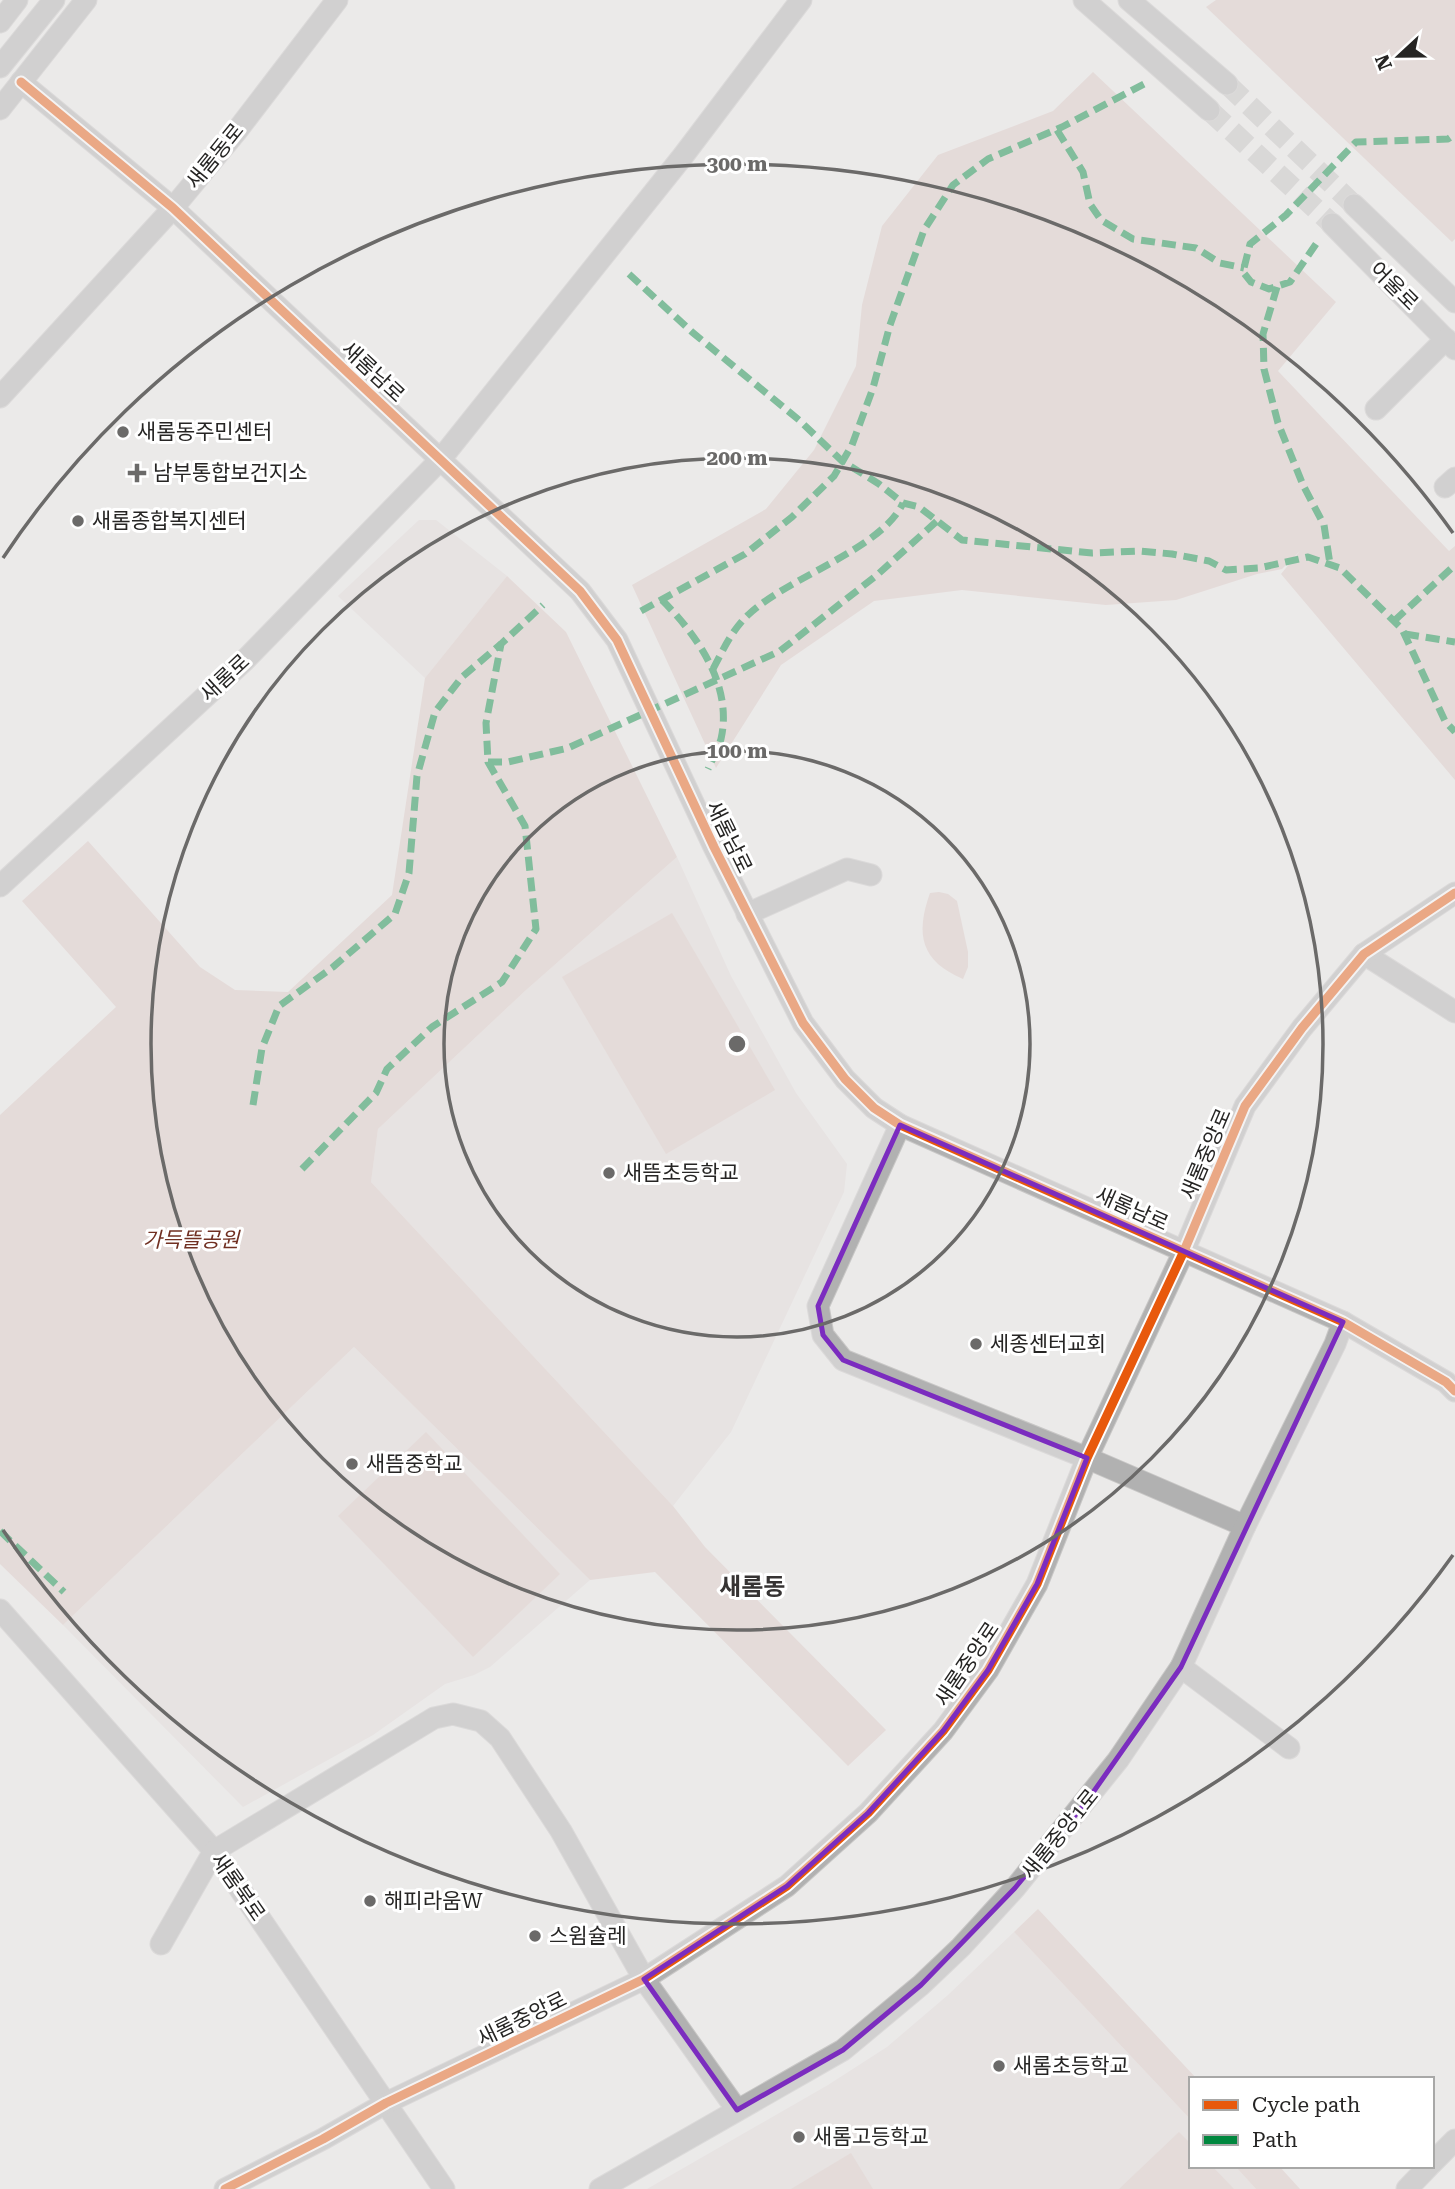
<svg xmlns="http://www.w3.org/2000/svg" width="1455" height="2189" font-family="'Roboto Serif','Noto Sans KR',serif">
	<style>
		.built { fill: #e2dbd9 }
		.green { fill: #dccac5 }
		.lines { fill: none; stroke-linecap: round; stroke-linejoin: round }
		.minor-tunnel { stroke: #c4c3c2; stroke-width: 21; stroke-dasharray: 21 10; stroke-linecap: butt }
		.minor-casing { stroke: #c8c7c6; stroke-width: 23 }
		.minor { stroke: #b1b1b1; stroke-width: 21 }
		.quiet { stroke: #00873e; stroke-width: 7; stroke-dasharray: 14 7; stroke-linecap: butt }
		.cycleway-casing { stroke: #fff; stroke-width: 13 }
		.cycleway { stroke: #e8590c; stroke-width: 9 }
		.marked { fill: none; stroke: #7b2cbf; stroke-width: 5; stroke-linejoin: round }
		.ring { fill: none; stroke: #6b6a69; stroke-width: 3.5 }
		.poi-dot { fill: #6b6a69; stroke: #fff; stroke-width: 2.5 }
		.labels { text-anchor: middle; stroke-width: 6; stroke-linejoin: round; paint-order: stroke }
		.street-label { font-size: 21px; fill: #262524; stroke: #fff }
		.poi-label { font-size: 21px; fill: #262524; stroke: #fff; text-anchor: start }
		.park-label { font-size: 21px; font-style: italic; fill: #713022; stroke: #fff }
		.quarter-label { font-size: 24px; font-weight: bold; fill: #363333; stroke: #fff }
		.centre { fill: #6b6a69; stroke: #fff; stroke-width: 3.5 }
		.ring-label { font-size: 21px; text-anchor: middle; font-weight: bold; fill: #6b6a69; stroke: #fff; stroke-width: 6; stroke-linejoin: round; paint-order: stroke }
	</style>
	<rect width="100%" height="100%" fill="#ebeae9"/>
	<g class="built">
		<path d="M419,520H436L507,576L425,678L338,596Z"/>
		<path d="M677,857L731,976L796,1093L847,1164L844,1192L731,1432L673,1506L371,1182L378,1129L525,991Z"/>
		<path d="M354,1347L590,1580L490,1667L474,1675L445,1684L373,1735L243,1807L63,1625Z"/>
		<path d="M1014,1932L1191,2120V2166H1235L1256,2189H647L828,2085L887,2047L948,1995Z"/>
	</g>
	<g class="green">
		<path d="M1216,0H1455V239L1452,242L1206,7Z"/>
		<path d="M1093,72L1336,302L1278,371L1449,551L1455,546V780L1281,574L1300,551L1282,569L1257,574L1176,600L1106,605L962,590L874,601L781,665L716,768L632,585L766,509L814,450L856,366L862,305L882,226L938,155L1053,111Z"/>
		<path d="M507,576L566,632L677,857L525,991L378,1129L371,1182L673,1506L705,1547L886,1730L848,1766L655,1572L590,1580L354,1347L63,1625L0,1564V1115L116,1007L22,901L88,841L200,967L235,990L288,992L392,895L425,678Z"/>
		<path d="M939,892L948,894L957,901L968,952V967L963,979C921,961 915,935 930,893Z"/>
		<path d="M672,913L775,1090L666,1154L562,977Z"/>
		<path d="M426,1432L560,1574L473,1657L338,1516Z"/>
		<path d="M1038,1909L1197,2079H1191V2120L1014,1932Z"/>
		<path d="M1179,2132L1191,2144V2166H1212L1234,2189H1119Z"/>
		<path d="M851,2153L873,2189H791Z"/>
		<path d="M1235,2166H1279L1300,2189H1256Z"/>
	</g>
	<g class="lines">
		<g class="minor-tunnel">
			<path d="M1227,84L1354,205"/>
			<path d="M1209,110L1332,224"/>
		</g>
		<g class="minor-casing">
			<g id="minor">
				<path d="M1084,0L1209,110"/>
				<path d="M1129,0L1227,84"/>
				<path d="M0,22L17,0"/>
				<path d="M0,67L54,0"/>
				<path d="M21,82L173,208L580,591L617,640L714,847L803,1023L845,1079L874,1108L900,1125L1343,1322L1446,1382L1455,1391"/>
				<path d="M0,109L86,0"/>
				<path d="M1354,205L1455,302"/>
				<path d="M1332,224L1455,349"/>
				<path d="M0,397L173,208L236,132L337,0"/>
				<path d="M1376,409L1446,339"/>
				<path d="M1445,487L1455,478"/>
				<path d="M0,886L245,660L440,460L683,156L801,0"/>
				<path d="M747,914L847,869L871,875"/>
				<path d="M1364,954L1455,1012"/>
				<path d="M900,1125L818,1306L823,1335L843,1360L1087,1458L1245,1526"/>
				<path d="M0,1610L214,1851L444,2189"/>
				<path d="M1181,1667L1289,1748"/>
				<path d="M161,1944L214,1851L434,1718L453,1714L481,1721L500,1738L561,1831L644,1979L737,2110"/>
				<path d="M1432,2163L1455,2140"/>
				<path d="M225,2189L323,2139L386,2103L644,1979L787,1886L868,1813L943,1731L988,1670L1037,1584L1087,1458L1184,1251L1245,1106L1302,1028L1364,954L1455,893"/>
				<path d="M600,2189L843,2050L921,1985L961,1947L1015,1888L1118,1760L1181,1667L1245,1526L1335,1344L1343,1322"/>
				<path d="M1407,2189L1429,2166"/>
			</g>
		</g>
		<use href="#minor" class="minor"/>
		<g class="quiet">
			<path d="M1057,130L1083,172L1090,204L1101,220L1133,239L1196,248L1220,263L1244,268"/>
			<path d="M1316,244L1290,282L1269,289L1251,282L1243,272L1250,244L1286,215L1356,142L1448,139L1455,134"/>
			<path d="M629,274L692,332L799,420L842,461L879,484L903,503L919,507L962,540L1092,553L1140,551L1172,554L1209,561L1226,570L1259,568L1308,557L1340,568L1402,629L1445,721L1455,732"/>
			<path d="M1277,287L1263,334L1264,369L1278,423L1303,485L1324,525L1330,564"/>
			<path d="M662,600C698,636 733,686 721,739C718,749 712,760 708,769"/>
			<path d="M641,611L745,554L792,517L834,476L852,445L873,388L890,325L924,230L953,185L988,159L1062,127L1146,83"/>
			<path d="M1394,621L1455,565"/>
			<path d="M1405,634L1455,642"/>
			<path d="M713,669C723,650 732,630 748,615C788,577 882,549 903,503"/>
			<path d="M488,762H508L568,748L780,651L877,575L937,521"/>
			<path d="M253,1105L262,1048L279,1006L333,967L395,914L409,873L417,776L435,712L462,677L501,644"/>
			<path d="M302,1169L376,1093L387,1069L432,1027L502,982L536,929L525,826L488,762L486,723L501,644L543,605"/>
			<path d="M0,1531L64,1592"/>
		</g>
		<g class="cycleway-casing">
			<g id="cycleway">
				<path d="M21,82L173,208L580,591L617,640L714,847L803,1023L845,1079L874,1108L900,1125L1343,1322L1446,1382L1455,1391"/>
				<path d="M225,2189L323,2139L386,2103L644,1979L787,1886L868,1813L943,1731L988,1670L1037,1584L1087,1458L1184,1251L1245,1106L1302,1028L1364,954L1455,893"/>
			</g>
		</g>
		<use href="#cycleway" class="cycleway"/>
	</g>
	<path d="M0 0H1455V2189H0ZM900,1125L1343,1322L1181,1667L1087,1801L1015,1888L921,1985L843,2050L737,2110L644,1979L787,1886L868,1813L943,1731L988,1670L1037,1584L1087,1458L843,1360L823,1335L818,1306Z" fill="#ebeae9" fill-opacity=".55" fill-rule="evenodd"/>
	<path class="marked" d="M900,1125L1343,1322L1181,1667L1087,1801L1015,1888L921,1985L843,2050L737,2110L644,1979L787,1886L868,1813L943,1731L988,1670L1037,1584L1087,1458L843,1360L823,1335L818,1306Z"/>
	<g class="ring">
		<circle cx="737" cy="1044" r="293"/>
		<circle cx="737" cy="1044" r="586"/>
		<path d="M1453 1555A880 880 0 0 1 3 1530M3 558A880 880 0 0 1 1453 533"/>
	</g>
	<g class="poi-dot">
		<circle cx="123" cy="432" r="7"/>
		<path d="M133.5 462.5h7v7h7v7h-7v7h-7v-7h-7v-7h7z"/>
		<circle cx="78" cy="521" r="7"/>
		<circle cx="609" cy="1173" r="7"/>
		<circle cx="976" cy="1344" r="7"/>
		<circle cx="352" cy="1464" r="7"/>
		<circle cx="370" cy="1901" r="7"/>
		<circle cx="535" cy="1936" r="7"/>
		<circle cx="999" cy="2066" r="7"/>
		<circle cx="799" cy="2137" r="7"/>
	</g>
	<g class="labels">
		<g class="street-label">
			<text transform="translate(215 156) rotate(-51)" y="7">새롬동로</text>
			<text transform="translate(1394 286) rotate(45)" y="7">어울로</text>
			<text transform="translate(373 372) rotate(43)" y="7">새롬남로</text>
			<text transform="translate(225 678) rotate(-43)" y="7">새롬로</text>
			<text transform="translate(729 837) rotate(64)" y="7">새롬남로</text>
			<text transform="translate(1206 1154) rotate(-67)" y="7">새롬중앙로</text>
			<text transform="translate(1132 1209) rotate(24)" y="7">새롬남로</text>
			<text transform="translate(967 1664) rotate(-56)" y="7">새롬중앙로</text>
			<text transform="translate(1060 1834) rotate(-51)" y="7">새롬중앙1로</text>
			<text transform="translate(238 1887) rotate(55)" y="7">새롬북로</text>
			<text transform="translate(522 2019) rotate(-26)" y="7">새롬중앙로</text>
		</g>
		<g class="poi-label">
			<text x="137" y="439">새롬동주민센터</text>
			<text x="153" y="480">남부통합보건지소</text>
			<text x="92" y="528">새롬종합복지센터</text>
			<text x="623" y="1180">새뜸초등학교</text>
			<text x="990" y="1351">세종센터교회</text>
			<text x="366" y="1471">새뜸중학교</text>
			<text x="384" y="1908">해피라움W</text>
			<text x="549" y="1943">스윔슐레</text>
			<text x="1013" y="2073">새롬초등학교</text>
			<text x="813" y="2144">새롬고등학교</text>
		</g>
		<g class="park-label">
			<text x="191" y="1247">가득뜰공원</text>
		</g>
		<g class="quarter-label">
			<text x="752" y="1595">새롬동</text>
		</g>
	</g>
	<circle cx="737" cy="1044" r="10" class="centre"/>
	<g class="ring-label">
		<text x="737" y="171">300 m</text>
		<text x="737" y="465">200 m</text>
		<text x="737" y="758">100 m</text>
	</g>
	<rect x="1189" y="2077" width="245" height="91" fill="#ffffff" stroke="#a8a8a7" stroke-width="2"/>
	<rect x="1203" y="2100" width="35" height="10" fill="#e8590c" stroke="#a8a8a7" stroke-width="2"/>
	<text x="1252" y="2112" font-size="21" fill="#262524">Cycle path</text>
	<rect x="1203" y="2135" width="35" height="10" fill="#00873e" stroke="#a8a8a7" stroke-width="2"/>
	<text x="1252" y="2147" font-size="21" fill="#262524">Path</text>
	<g transform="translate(1399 56) rotate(248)" stroke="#ffffff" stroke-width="5" paint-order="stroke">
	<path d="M0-5L12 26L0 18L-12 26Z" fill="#262524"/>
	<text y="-10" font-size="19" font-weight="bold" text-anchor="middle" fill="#262524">N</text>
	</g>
</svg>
